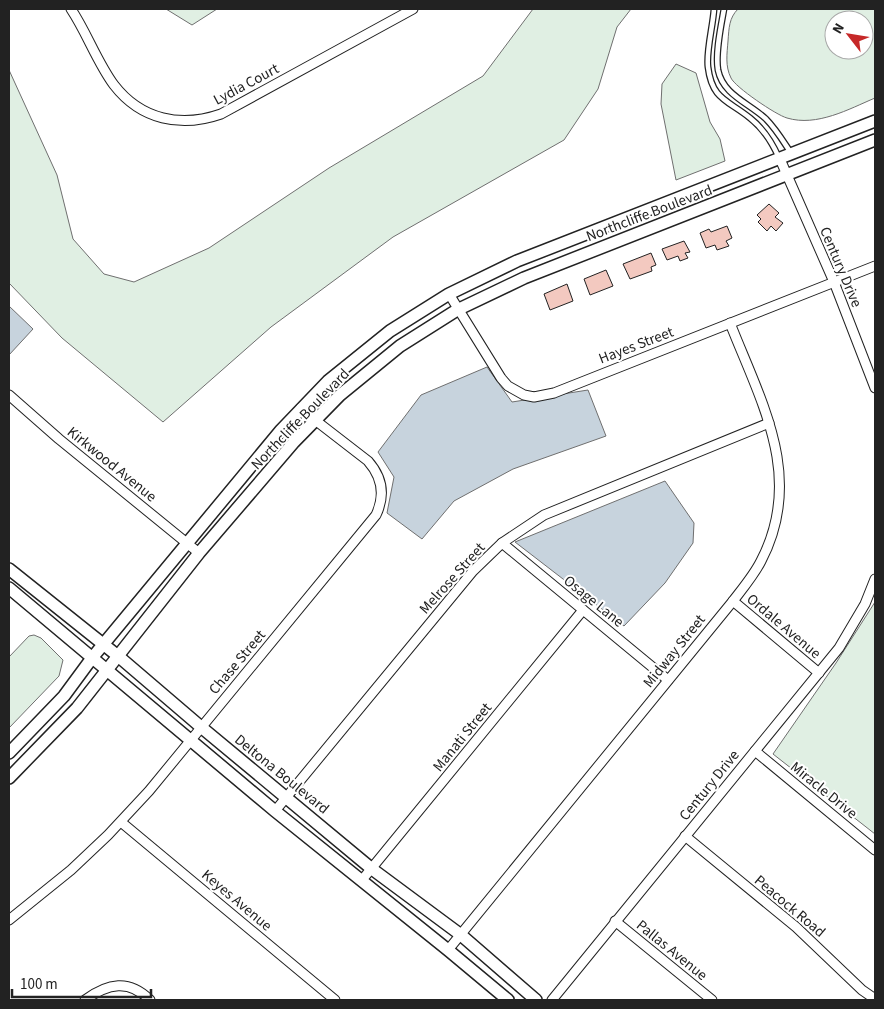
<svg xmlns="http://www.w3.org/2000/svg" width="884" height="1009" font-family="'Source Sans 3',sans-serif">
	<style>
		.green { fill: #e0efe3; stroke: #6f6f6f; fill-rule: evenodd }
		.water { fill: #c7d3dd; stroke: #6f6f6f }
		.building { fill: #f3c9c0; stroke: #222 }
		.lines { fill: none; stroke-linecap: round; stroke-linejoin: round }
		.lane-casing { stroke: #222; stroke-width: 7 }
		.street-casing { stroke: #222; stroke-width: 11 }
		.secondary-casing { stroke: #222; stroke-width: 14 }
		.lane { stroke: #fff; stroke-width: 4.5 }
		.street { stroke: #fff; stroke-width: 9 }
		.secondary { stroke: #fff; stroke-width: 11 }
		.labels { text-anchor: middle; stroke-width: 4; stroke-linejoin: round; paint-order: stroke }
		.street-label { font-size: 15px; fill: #222; stroke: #fff }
	</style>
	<rect width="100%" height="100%" fill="#fff"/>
	<g class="green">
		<path d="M166,9H217L192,25Z"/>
		<path d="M533,9H631L617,27L598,89L564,140L393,237L271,327L163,422L62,338L9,283V70L57,175L73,239L104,274L134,282L209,248L329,168L483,76Z"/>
		<path d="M738,9H875V98C849,109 817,127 787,118C776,115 735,87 731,78C725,66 727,54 728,41C729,28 729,18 738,9ZM834,20H864V50H834Z"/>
		<path d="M676,64L696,73L710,122L720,139L725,161L676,180L661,104L662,84Z"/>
		<path d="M875,602V834L773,754L836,663Z"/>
		<path d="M34,635L41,638L63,660L59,676L9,728V657L29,636Z"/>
	</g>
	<g class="water">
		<path d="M9,306L33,329L9,355Z"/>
		<path d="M487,367L512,402L588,390L606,436L513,469L454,501L422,539L387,513L394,477L378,452L421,395Z"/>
		<path d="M665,481L694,523L693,543L665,583L624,626L515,542Z"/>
	</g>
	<g class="building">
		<path d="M769,204L779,213L775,217L783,223L776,231L771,226L767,231L758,222L761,219L757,215Z"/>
		<path d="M727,226L732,238L726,241L729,246L717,250L715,245L706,248L700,233L709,229L711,232Z"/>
		<path d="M684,241L690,252L685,253L688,258L680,261L678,256L667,260L662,249Z"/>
		<path d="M651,253L656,265L651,267L652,271L630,279L623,264Z"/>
		<path d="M606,270L613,286L590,295L584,279Z"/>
		<path d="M567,284L573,301L550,310L544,294Z"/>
	</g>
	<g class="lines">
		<g class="lane-casing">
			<g id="lane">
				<path d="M714,9C713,26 706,51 708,67C712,100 728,100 750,118C764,129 772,142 779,158"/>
				<path d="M724,9C721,26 715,53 718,70C723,95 749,103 766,119C776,129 783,141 791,153"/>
			</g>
		</g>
		<g class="street-casing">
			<g id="street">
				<path d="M71,9C87,33 97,62 114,85C141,120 181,128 221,114L413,9"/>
				<path d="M780,159L834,282L875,388"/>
				<path d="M449,294L501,378L508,386L524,395L534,397L554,393L875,266"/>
				<path d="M9,395L59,439L199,553"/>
				<path d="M502,543L668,680"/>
				<path d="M733,601L819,673"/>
				<path d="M755,751L875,850"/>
				<path d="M275,811L473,571L502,543L544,515L769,423"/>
				<path d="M121,822L335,1000"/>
				<path d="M685,836L796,927L862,990L875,999"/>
				<path d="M362,880L583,610"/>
				<path d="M9,920L71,870L108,835L149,791L376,515C385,496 383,478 368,461L315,420L301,408"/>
				<path d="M615,921L712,1000"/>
				<path d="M448,950L733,601C743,588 754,575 761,561C805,477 761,402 730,323"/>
				<path d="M85,1000C108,983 129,979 150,1000"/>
				<path d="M552,1000L839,648L865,604L875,579"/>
			</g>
		</g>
		<g class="secondary-casing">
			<g id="secondary">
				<path d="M9,569L118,656L201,727L372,869L461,935L536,1000"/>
				<path d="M9,588L275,811L448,950L508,1000"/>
				<path d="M9,753L64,696L92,658L281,430L328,381L390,331L449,294L517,261L875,121"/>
				<path d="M9,778L77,708L199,553L294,442L340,395L400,346L457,310L524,278L875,140"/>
			</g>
		</g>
		<use href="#lane" class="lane"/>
		<use href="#street" class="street"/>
		<use href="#secondary" class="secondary"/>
	</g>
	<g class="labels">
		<g class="street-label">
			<text transform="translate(246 84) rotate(-28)" y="5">Lydia Court</text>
			<text transform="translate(649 213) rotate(-21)" y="5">Northcliffe Boulevard</text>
			<text transform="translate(841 267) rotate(67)" y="5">Century Drive</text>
			<text transform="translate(636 345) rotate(-21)" y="5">Hayes Street</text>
			<text transform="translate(300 419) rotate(-46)" y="5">Northcliffe Boulevard</text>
			<text transform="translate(112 464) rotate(39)" y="5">Kirkwood Avenue</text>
			<text transform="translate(452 578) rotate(-48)" y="5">Melrose Street</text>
			<text transform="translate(594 601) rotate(39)" y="5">Osage Lane</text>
			<text transform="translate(784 626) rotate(40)" y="5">Ordale Avenue</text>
			<text transform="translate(674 651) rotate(-51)" y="5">Midway Street</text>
			<text transform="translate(237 662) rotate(-50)" y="5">Chase Street</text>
			<text transform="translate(462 737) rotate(-51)" y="5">Manati Street</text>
			<text transform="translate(282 774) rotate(39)" y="5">Deltona Boulevard</text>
			<text transform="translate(709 785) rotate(-51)" y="5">Century Drive</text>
			<text transform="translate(824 790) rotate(39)" y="5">Miracle Drive</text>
			<text transform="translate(237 900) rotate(40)" y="5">Keyes Avenue</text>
			<text transform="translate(790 906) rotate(40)" y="5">Peacock Road</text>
			<text transform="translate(672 950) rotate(39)" y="5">Pallas Avenue</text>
		</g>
	</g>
	<rect width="884" height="1009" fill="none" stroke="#222222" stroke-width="20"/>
	<g transform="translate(849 35) rotate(301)"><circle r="24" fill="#ffffff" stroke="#a7a7a7"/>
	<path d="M0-4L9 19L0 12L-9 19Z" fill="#c62828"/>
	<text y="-8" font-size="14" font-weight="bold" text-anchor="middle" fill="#222222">N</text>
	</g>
	<path d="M12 989v8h139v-8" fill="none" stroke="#222222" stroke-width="2.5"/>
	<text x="20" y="989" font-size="15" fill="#222222" stroke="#ffffff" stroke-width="4" paint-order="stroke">100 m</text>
</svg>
